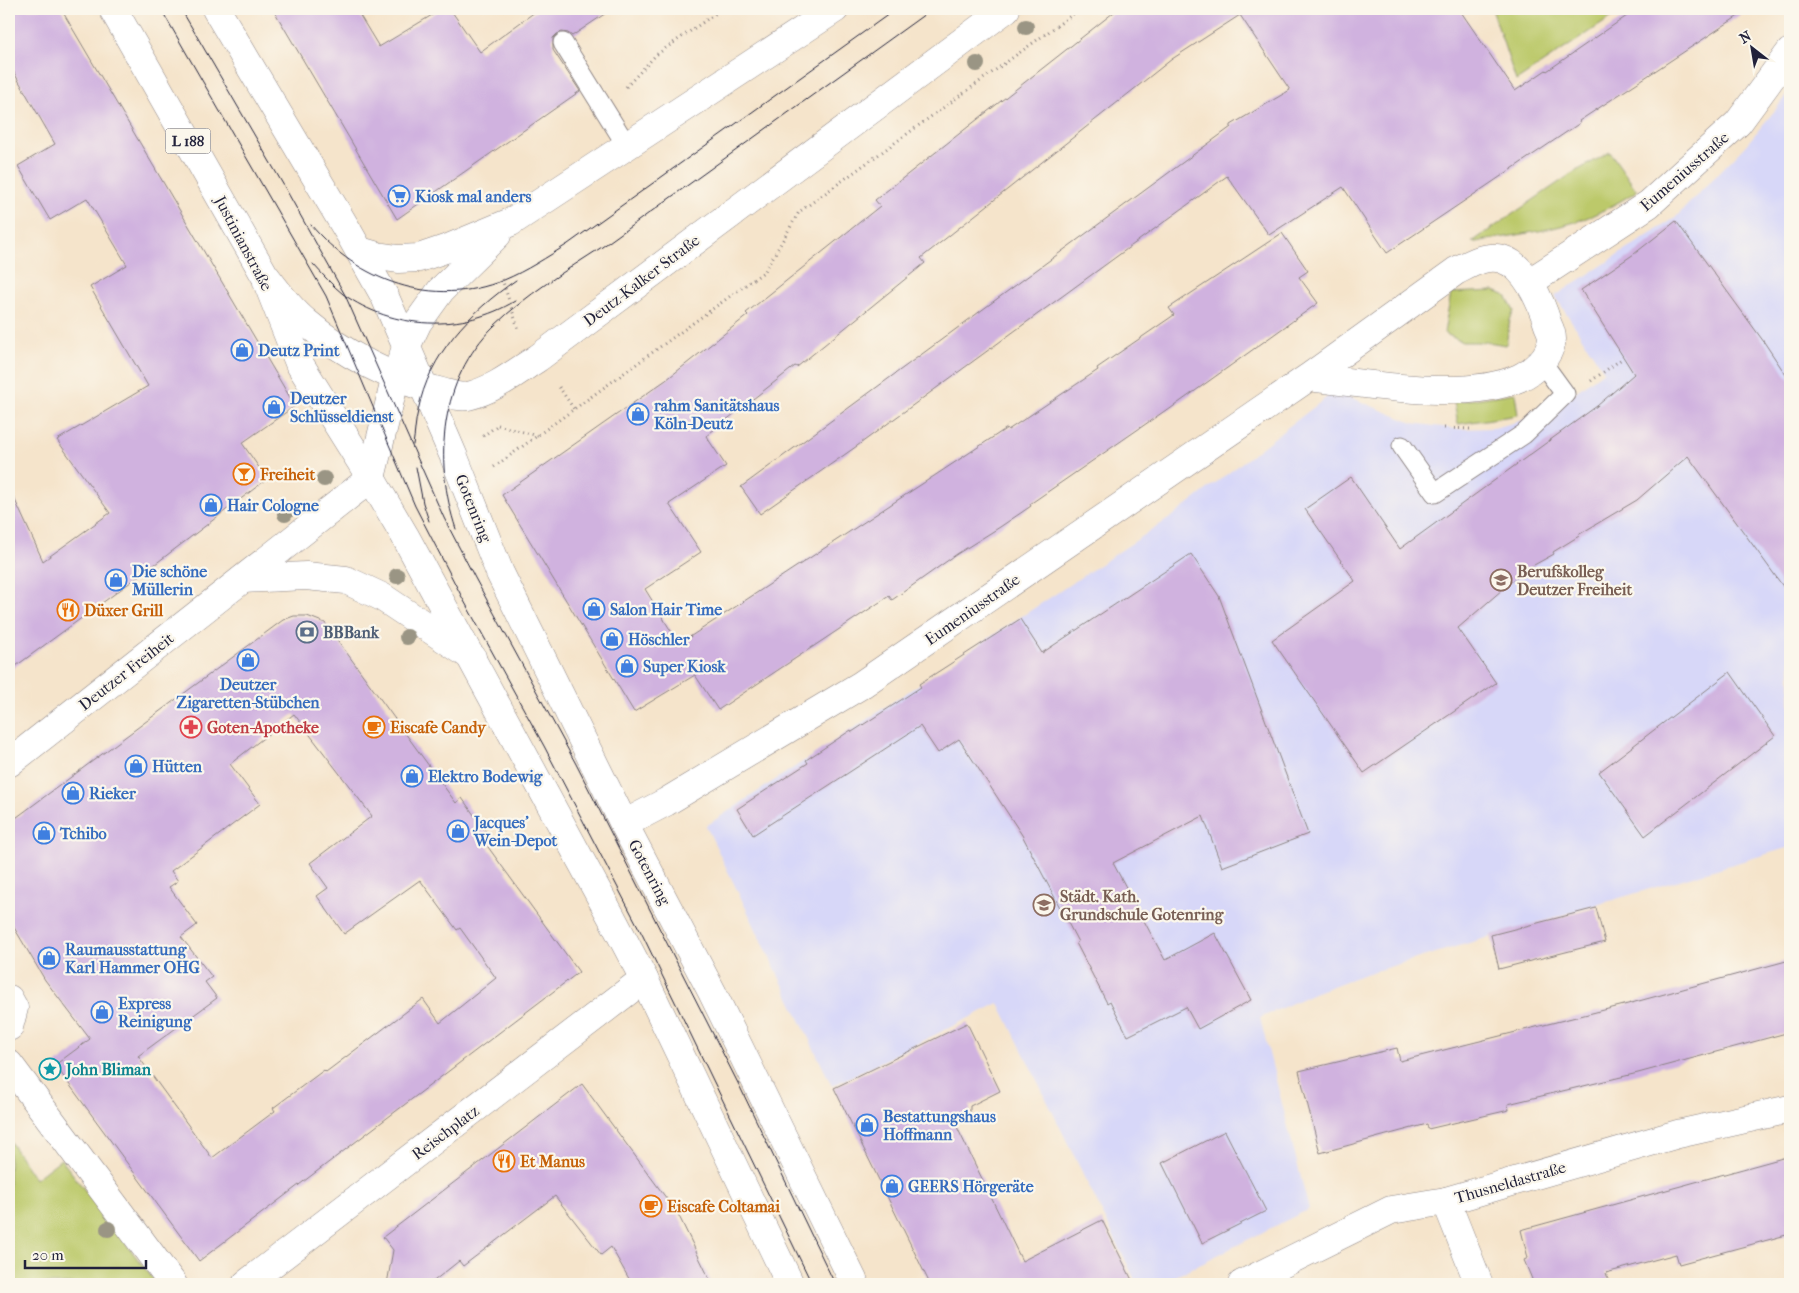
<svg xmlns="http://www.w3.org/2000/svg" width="1799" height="1293" font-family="'IM FELL French Canon',serif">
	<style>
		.built { fill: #d7d7f8 }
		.green { fill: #bcc96b; stroke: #6f7653 }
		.building { fill: #d0b2df; fill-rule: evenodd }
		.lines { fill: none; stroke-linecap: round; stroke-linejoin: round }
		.lane-casing { stroke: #8c8383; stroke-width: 21 }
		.street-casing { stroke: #8c8383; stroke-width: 29 }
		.secondary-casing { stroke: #8c8383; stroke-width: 29 }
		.primary-casing { stroke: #8c8383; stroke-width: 29 }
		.path { stroke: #8c8383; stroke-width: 3; stroke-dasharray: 1 4; stroke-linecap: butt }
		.lane { stroke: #fff; stroke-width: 19 }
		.street { stroke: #fff; stroke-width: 28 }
		.secondary { stroke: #fff; stroke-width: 28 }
		.primary { stroke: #fff; stroke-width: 28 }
		.tram { stroke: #22223b; stroke-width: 1 }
		.tree { fill: #9a9584 }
		.labels { text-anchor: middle; stroke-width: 4.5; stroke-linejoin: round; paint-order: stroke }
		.shield { fill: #fbf7ec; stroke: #636270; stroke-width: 1 }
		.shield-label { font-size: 15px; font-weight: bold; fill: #22223b }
		.street-label { font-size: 16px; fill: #22223b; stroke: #fbf7ec }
		.shop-label { font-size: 16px; font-weight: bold; fill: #366cbe; stroke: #fbf7ec; text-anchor: start }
		.food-label { font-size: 16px; font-weight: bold; fill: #c56008; stroke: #fbf7ec; text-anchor: start }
		.education-label { font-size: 16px; font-weight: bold; fill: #785e54; stroke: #fbf7ec; text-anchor: start }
		.service-label { font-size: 16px; font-weight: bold; fill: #4e5e75; stroke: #fbf7ec; text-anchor: start }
		.health-label { font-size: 16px; font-weight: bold; fill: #be3a42; stroke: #fbf7ec; text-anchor: start }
		.culture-label { font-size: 16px; font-weight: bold; fill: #0d838f; stroke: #fbf7ec; text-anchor: start }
	</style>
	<rect width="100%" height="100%" fill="#fbf7ec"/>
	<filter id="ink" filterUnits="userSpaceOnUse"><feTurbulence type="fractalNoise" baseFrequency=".02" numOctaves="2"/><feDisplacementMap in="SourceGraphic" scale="10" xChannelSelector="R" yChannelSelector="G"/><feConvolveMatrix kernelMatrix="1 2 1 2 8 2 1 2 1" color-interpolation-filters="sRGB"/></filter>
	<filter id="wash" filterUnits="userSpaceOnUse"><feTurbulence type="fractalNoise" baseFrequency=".0096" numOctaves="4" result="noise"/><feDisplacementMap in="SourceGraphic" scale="20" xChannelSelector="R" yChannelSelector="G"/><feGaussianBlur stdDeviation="1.12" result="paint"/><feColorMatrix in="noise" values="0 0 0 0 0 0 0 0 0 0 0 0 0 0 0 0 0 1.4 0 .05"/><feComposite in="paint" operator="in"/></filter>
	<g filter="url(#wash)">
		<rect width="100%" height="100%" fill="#f5e4cb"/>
		<path class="built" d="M1790,89V847L1362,975L1314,993L1260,1018L1309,1209L1160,1284H1137L999,1003L832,1086L706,826L1170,518L1335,391L1413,423L1456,429L1494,428L1535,417L1577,391L1604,371L1555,296L1675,218L1745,146L1777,108Z"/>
		<g class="green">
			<path d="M1492,9H1624L1516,81Z"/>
			<path d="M1610,152L1637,191C1618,203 1597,215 1575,222C1543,232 1509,236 1476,242H1472L1571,174Z"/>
			<path d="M1494,291L1506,296L1514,311L1510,320L1506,345L1488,342H1462L1444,333L1451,293Z"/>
			<path d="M1515,393L1518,415L1458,424L1454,402Z"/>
			<path d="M9,1140L35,1179L61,1159L157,1284H9Z"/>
		</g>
		<g id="blocks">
			<g class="building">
				<path d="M9,9H61L295,406L242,443L267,479L150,568L9,671V487L43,561L110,513L57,440L148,386L90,287L127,265L87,198L50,220L18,166L55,144L9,64Z"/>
				<path d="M273,9H356L379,47L442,9H450L480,52L539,9H612L572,36L568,33L562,32L557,34L553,38V50L580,91L397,219Z"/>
				<path d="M1118,9H1459L1515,91L1546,70L1547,71L1637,9H1749L1579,121L1580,123L1387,253L1343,187L1269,235L1227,176L857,446L760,514L741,487L1231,127V125L1290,90L1240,15L1172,59L1114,105L921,258L925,263L797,367L795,366L706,436L726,466L669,504L701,552L645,589L679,644L1007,428L1008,430L1098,370L1097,368L1174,315L1169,308L1282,233L1308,271L1299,277L1318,303L1167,411L1166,410L1030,504L1031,506L1000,527L957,554L892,600L889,596L718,710L695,675L634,712L502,495L666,380L748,315L746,313L880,206L875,200Z"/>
				<path d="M1676,221L1764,342L1790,381V596L1688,456L1637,500L1578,535L1579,536L1553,552L1554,554L1525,570L1458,628L1496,683L1364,773L1272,640L1355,581L1305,509L1351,477L1400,549L1597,406L1634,374L1581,290L1634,254Z"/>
				<path d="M1191,554L1219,596L1308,834L1222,867L1203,816L1113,863L1165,960L1215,933L1251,1000L1198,1029L1186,1007L1128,1036L1110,1001L1107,1003L1076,943L1078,942L1022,835L959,739L938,753L920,726L753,835L737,809L808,763L806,760L851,730L852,732L921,687L919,684L1020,619L1042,653Z"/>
				<path d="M294,616H307L325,623L456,803L462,798L494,843L488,847L579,972L199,1261L55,1065L90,1039L45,980L9,919V823L283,620ZM294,714L372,816L310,863L328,888L317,896L344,934L420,880L457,930L460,928L496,978L440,1023L423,999L326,1072L324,1070L273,1108L275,1111L212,1158L138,1056L217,998L205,982L212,977L181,937L197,925L169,887L178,881L171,871L260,804L230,764Z"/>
				<path d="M1730,672L1775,736L1645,836L1599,772Z"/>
				<path d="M1596,908L1605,942L1499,969L1491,935Z"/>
				<path d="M1790,960V1032L1638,1073L1508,1104L1509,1110L1428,1129L1427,1124L1320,1153L1299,1071L1397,1048L1400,1061L1624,1005Z"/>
				<path d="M967,1023L1000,1091L970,1106V1116L955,1123L1022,1261L1102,1220L1134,1284H930L834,1088Z"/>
				<path d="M582,1084L678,1214L712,1284H632L611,1247L601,1255L555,1196L463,1266L459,1261L430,1284H387L393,1250L383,1237Z"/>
				<path d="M1225,1131L1266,1211L1202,1243L1162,1163Z"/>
				<path d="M1790,1156V1234L1679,1264L1676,1254L1606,1273L1610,1284H1534L1524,1260L1528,1258L1521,1230Z"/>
			</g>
		</g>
	</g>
	<g filter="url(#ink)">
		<use href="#blocks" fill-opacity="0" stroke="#8c8383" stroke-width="1"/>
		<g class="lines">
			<g class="lane-casing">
				<g id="lane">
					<path d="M563,43L627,146"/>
					<path d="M1402,446L1435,493L1524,434L1565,394L1541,361"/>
				</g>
			</g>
			<g class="street-casing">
				<g id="street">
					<path d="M1530,282L1649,204L1738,123L1790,52"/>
					<path d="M243,579L306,576L346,580L382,597L472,657"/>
					<path d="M9,763L371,478"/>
					<path d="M624,824L666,802L861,685L1309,377C1366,384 1465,402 1519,378C1534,371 1550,357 1552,339C1552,334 1550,329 1548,325C1541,302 1526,266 1502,259C1486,254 1470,264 1456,271L1309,377"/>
					<path d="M9,999L14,1008L9,1027"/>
					<path d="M9,1064L173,1284"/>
					<path d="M1446,1201L1479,1284"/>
					<path d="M246,1284L644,979"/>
					<path d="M1242,1284L1391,1210L1446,1201L1678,1134L1790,1109"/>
				</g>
			</g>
			<g class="secondary-casing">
				<g id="secondary">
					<path d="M216,9L349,233L385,297L454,457L500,573L624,824L712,992L855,1284"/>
					<path d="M360,251L377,256L398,259L419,258L451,247L511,222L835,9"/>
					<path d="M267,282L299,363L371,478L405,536L612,918L644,979L790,1284"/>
					<path d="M371,478L396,376L407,345L418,322L441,290L497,235"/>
				</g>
			</g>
			<g class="primary-casing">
				<path id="primary" d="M113,9L264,274C277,291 290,309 307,323C343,354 395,381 442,392C450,394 460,398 468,396C494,390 516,372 538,358L1006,9"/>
			</g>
			<g class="path">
				<path d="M626,87L656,55L722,9"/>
				<path d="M502,279L518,328"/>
				<path d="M1591,381L1623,358"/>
				<path d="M559,387L574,409"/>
				<path d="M498,425L538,436"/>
				<path d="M1444,428L1472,429"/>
				<path d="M483,436L498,425"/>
				<path d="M494,467L765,271L799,212L1080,9"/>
			</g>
			<use href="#lane" class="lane"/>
			<use href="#street" class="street"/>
			<use href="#secondary" class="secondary"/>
			<use href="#primary" class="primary"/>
			<g class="tram">
				<path d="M161,9L326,296L415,506L463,599L544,746L643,936L812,1284"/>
				<path d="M181,9L284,186L345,295L444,518L475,578L576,764L741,1089L835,1284"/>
				<path d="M311,225C358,281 433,309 504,280C526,271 547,257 568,244L896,9"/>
				<path d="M313,264C323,275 332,285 343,294C393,330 463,333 515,301"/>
				<path d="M413,445C415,434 415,422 418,411C429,354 470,312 516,280"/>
				<path d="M416,467L423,503L429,521"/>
				<path d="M456,529C433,460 440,379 494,326C526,295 565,271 602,247L932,9"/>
			</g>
		</g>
		<g class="tree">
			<circle cx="1026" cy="27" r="8"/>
			<circle cx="977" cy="64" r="8"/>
			<circle cx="324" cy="479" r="8"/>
			<circle cx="285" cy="514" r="8"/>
			<circle cx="397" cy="576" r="8"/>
			<circle cx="407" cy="637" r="8"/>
			<circle cx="108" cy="1229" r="8"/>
		</g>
	</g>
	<defs>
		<g id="supermarket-ring" transform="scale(1.125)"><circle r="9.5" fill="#fbf7ec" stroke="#3f7fe0" stroke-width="1.5"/><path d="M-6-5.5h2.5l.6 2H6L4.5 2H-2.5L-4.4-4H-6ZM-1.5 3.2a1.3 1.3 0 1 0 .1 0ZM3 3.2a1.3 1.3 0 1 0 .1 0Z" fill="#3f7fe0"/></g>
		<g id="shop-ring" transform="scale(1.125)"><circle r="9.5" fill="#fbf7ec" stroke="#3f7fe0" stroke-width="1.5"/><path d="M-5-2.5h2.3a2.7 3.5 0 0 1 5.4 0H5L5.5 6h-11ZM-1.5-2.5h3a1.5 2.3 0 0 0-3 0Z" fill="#3f7fe0"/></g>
		<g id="bar-ring" transform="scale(1.125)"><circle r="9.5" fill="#fbf7ec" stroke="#e8710a" stroke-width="1.5"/><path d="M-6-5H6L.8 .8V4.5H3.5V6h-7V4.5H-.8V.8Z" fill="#e8710a"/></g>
		<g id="school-ring" transform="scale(1.125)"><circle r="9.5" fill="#fbf7ec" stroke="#8d6e63" stroke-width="1.5"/><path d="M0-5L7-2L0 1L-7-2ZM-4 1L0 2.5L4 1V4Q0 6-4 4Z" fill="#8d6e63"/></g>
		<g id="restaurant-ring" transform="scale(1.125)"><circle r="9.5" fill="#fbf7ec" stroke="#e8710a" stroke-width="1.5"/><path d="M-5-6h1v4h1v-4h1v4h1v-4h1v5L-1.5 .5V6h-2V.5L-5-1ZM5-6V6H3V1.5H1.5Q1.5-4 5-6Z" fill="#e8710a"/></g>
		<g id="bank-ring" transform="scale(1.125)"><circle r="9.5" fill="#fbf7ec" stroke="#5c6f8a" stroke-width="1.5"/><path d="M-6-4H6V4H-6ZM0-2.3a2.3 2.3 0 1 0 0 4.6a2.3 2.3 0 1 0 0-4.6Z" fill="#5c6f8a"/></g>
		<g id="pharmacy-ring" transform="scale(1.125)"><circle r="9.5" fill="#fbf7ec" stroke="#e0444e" stroke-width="1.5"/><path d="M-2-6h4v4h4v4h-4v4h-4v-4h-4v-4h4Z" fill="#e0444e"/></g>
		<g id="cafe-ring" transform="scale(1.125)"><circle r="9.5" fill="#fbf7ec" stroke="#e8710a" stroke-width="1.5"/><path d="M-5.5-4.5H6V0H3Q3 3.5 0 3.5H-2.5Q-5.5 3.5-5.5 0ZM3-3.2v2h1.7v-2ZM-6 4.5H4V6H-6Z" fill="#e8710a"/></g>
		<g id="sight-ring" transform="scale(1.125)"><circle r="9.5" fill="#fbf7ec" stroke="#0f9aa8" stroke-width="1.5"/><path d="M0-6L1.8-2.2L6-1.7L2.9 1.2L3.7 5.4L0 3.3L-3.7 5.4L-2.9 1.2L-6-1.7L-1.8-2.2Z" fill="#0f9aa8"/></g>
	</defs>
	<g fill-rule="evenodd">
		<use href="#supermarket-ring" x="399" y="196"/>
		<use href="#shop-ring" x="242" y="350"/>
		<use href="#shop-ring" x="274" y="407"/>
		<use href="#shop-ring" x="638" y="414"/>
		<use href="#bar-ring" x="244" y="474"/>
		<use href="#shop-ring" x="211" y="505"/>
		<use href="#shop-ring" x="116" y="580"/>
		<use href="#school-ring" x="1501" y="580"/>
		<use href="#shop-ring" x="594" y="609"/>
		<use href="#restaurant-ring" x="68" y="610"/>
		<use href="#bank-ring" x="307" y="632"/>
		<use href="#shop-ring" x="612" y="639"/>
		<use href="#shop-ring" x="248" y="660"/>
		<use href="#shop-ring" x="627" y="666"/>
		<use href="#pharmacy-ring" x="191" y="727"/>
		<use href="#cafe-ring" x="374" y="727"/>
		<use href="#shop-ring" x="136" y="766"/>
		<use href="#shop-ring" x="412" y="776"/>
		<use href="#shop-ring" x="73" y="793"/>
		<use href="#shop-ring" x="458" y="831"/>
		<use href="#shop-ring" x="44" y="833"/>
		<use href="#school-ring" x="1044" y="905"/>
		<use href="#shop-ring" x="49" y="958"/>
		<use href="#shop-ring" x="102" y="1012"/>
		<use href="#sight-ring" x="50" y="1069"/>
		<use href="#shop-ring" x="867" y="1125"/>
		<use href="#restaurant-ring" x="504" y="1161"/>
		<use href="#shop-ring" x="892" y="1186"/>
		<use href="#cafe-ring" x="651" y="1206"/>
	</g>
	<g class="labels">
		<rect class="shield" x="165.5" y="128.5" width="45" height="25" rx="4"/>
		<g class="shield-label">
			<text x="188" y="146">L 188</text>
		</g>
		<g class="street-label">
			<text transform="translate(1684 171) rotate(-41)" y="6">Eumeniusstraße</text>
			<text transform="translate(244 243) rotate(62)" y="6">Justinianstraße</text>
			<text transform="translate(641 280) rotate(-37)" y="6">Deutz-Kalker Straße</text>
			<text transform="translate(474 508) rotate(68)" y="6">Gotenring</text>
			<text transform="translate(972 609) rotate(-35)" y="6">Eumeniusstraße</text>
			<text transform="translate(126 671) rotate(-38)" y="6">Deutzer Freiheit</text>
			<text transform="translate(650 872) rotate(62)" y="6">Gotenring</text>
			<text transform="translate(445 1132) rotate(-37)" y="6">Reischplatz</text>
			<text transform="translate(1510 1182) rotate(-16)" y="6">Thusneldastraße</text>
		</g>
		<g class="shop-label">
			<text x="415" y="202">Kiosk mal anders</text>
			<text x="258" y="356">Deutz Print</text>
			<text x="290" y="404">Deutzer<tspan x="290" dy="18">Schlüsseldienst</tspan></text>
			<text x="654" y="411">rahm Sanitätshaus<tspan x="654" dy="18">Köln-Deutz</tspan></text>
			<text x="227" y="511">Hair Cologne</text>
			<text x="132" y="577">Die schöne<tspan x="132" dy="18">Müllerin</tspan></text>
			<text x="610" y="615">Salon Hair Time</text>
			<text x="628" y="645">Höschler</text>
			<text x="643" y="672">Super Kiosk</text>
			<text x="248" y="690" text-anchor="middle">Deutzer<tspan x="248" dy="18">Zigaretten-Stübchen</tspan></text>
			<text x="152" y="772">Hütten</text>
			<text x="428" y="782">Elektro Bodewig</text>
			<text x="89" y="799">Rieker</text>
			<text x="474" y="828">Jacques'<tspan x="474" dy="18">Wein-Depot</tspan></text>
			<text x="60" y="839">Tchibo</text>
			<text x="65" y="955">Raumausstattung<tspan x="65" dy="18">Karl Hammer OHG</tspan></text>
			<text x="118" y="1009">Express<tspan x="118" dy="18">Reinigung</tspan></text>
			<text x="883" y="1122">Bestattungshaus<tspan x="883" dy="18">Hoffmann</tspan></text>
			<text x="908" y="1192">GEERS Hörgeräte</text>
		</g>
		<g class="food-label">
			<text x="260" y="480">Freiheit</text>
			<text x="84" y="616">Düxer Grill</text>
			<text x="390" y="733">Eiscafe Candy</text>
			<text x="520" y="1167">Et Manus</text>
			<text x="667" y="1212">Eiscafe Coltamai</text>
		</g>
		<g class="education-label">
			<text x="1517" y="577">Berufskolleg<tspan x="1517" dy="18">Deutzer Freiheit</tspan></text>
			<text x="1060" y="902">Städt. Kath.<tspan x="1060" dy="18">Grundschule Gotenring</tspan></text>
		</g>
		<g class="service-label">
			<text x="323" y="638">BBBank</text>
		</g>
		<g class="health-label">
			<text x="207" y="733">Goten-Apotheke</text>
		</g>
		<g class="culture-label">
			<text x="66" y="1075">John Bliman</text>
		</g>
	</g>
	<rect width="1799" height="1293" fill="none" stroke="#fbf7ec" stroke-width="30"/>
	<g transform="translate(1752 48) rotate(329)" stroke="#fbf7ec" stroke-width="4" paint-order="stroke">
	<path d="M0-4L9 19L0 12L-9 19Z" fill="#22223b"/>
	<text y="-8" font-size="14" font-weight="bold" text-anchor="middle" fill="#22223b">N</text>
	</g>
	<path d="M25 1260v8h121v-8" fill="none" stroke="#22223b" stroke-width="2.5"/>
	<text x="32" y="1260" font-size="15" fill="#22223b" stroke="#fbf7ec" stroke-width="4" paint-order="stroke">20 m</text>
</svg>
